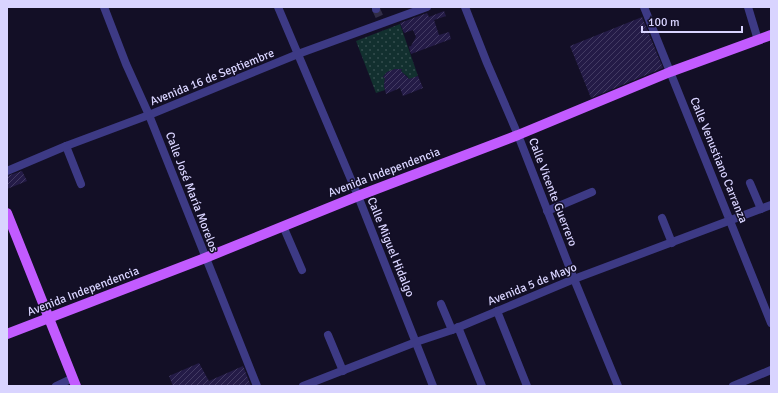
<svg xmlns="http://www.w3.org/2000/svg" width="778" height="393" font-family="Signika,sans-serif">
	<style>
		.grass { fill: url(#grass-dots) }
		.building { fill: url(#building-hatch) }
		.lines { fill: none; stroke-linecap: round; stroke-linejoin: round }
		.minor-tunnel { stroke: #312d47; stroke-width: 8; stroke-dasharray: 8 4; stroke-linecap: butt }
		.minor { stroke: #3d3a85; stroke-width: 8 }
		.major { stroke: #c25bff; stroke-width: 10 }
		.labels { text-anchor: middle; stroke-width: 3; stroke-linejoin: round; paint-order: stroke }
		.street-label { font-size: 12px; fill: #d9d4ff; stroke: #130f26 }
	</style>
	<defs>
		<pattern id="grass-dots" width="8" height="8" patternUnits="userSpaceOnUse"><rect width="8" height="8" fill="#12302f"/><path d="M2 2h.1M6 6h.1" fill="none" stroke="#344d4e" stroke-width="1.8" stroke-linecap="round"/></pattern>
		<pattern id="building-hatch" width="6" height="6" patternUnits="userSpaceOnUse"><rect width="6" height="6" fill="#241b47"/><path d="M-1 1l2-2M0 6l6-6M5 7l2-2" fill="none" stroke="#433b63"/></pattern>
	</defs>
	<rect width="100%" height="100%" fill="#130f26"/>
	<path class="grass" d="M400,24L418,76L415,77L417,81L409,79L407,76L401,72L402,69C393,69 388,70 383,77L385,78L384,86L385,90L376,93L356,41Z"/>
	<g class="building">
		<path d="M444,11L446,16L434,20L439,35L449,32L451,39L411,54L409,47L411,46L416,37L413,30L404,33L400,23L427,13L429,17Z"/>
		<path d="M642,17L663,68L591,98L570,46Z"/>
		<path d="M395,69H402L401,71L409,79L418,76L423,88L403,96L400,88L386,94L384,86L385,78L383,77L387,72Z"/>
		<path d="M22,171L27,181L7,189V176Z"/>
		<path d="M199,363L209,381L243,366L251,386H173L169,376Z"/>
	</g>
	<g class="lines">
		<path class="minor-tunnel" d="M376,9L381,20"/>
		<g class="minor">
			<path d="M104,7L126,64L149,115L257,386"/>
			<path d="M278,7L358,196L433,386"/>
			<path d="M376,7V9"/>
			<path d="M465,7L487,63L518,135L574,279L618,386"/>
			<path d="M644,7L771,323"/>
			<path d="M748,7L758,40"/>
			<path d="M66,146L81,184"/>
			<path d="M7,171L66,146L149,115L298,54L427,7"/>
			<path d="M750,183L761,209"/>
			<path d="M547,211L592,192"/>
			<path d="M662,218L672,243"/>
			<path d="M283,226L302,270"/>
			<path d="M441,304L452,330"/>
			<path d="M497,311L527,386"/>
			<path d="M458,327L482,386"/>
			<path d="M328,335L343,371"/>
			<path d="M56,386L73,378"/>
			<path d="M303,386L416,342L452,330L574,279L771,205"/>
			<path d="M733,386L771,370"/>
		</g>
		<g class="major">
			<path d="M7,213L76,386"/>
			<path d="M7,334L205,258L358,196L518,135L670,72L771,35"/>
		</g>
	</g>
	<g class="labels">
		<g class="street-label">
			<text transform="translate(212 77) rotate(-22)" y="4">Avenida 16 de Septiembre</text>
			<text transform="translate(719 160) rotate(68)" y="4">Calle Venustiano Carranza</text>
			<text transform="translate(384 172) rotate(-21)" y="4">Avenida Independencia</text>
			<text transform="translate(192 192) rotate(69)" y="4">Calle José María Morelos</text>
			<text transform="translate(553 192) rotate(69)" y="4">Calle Vicente Guerrero</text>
			<text transform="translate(391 247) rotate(68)" y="4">Calle Miguel Hidalgo</text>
			<text transform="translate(532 284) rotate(-22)" y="4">Avenida 5 de Mayo</text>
			<text transform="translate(83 291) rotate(-21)" y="4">Avenida Independencia</text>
		</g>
	</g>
	<rect width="778" height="393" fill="none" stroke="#d9d4ff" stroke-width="16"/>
	<path d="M642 26v6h100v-6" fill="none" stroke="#d9d4ff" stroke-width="2"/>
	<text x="648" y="26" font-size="12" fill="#d9d4ff" stroke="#130f26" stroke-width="3" paint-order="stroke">100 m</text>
</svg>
